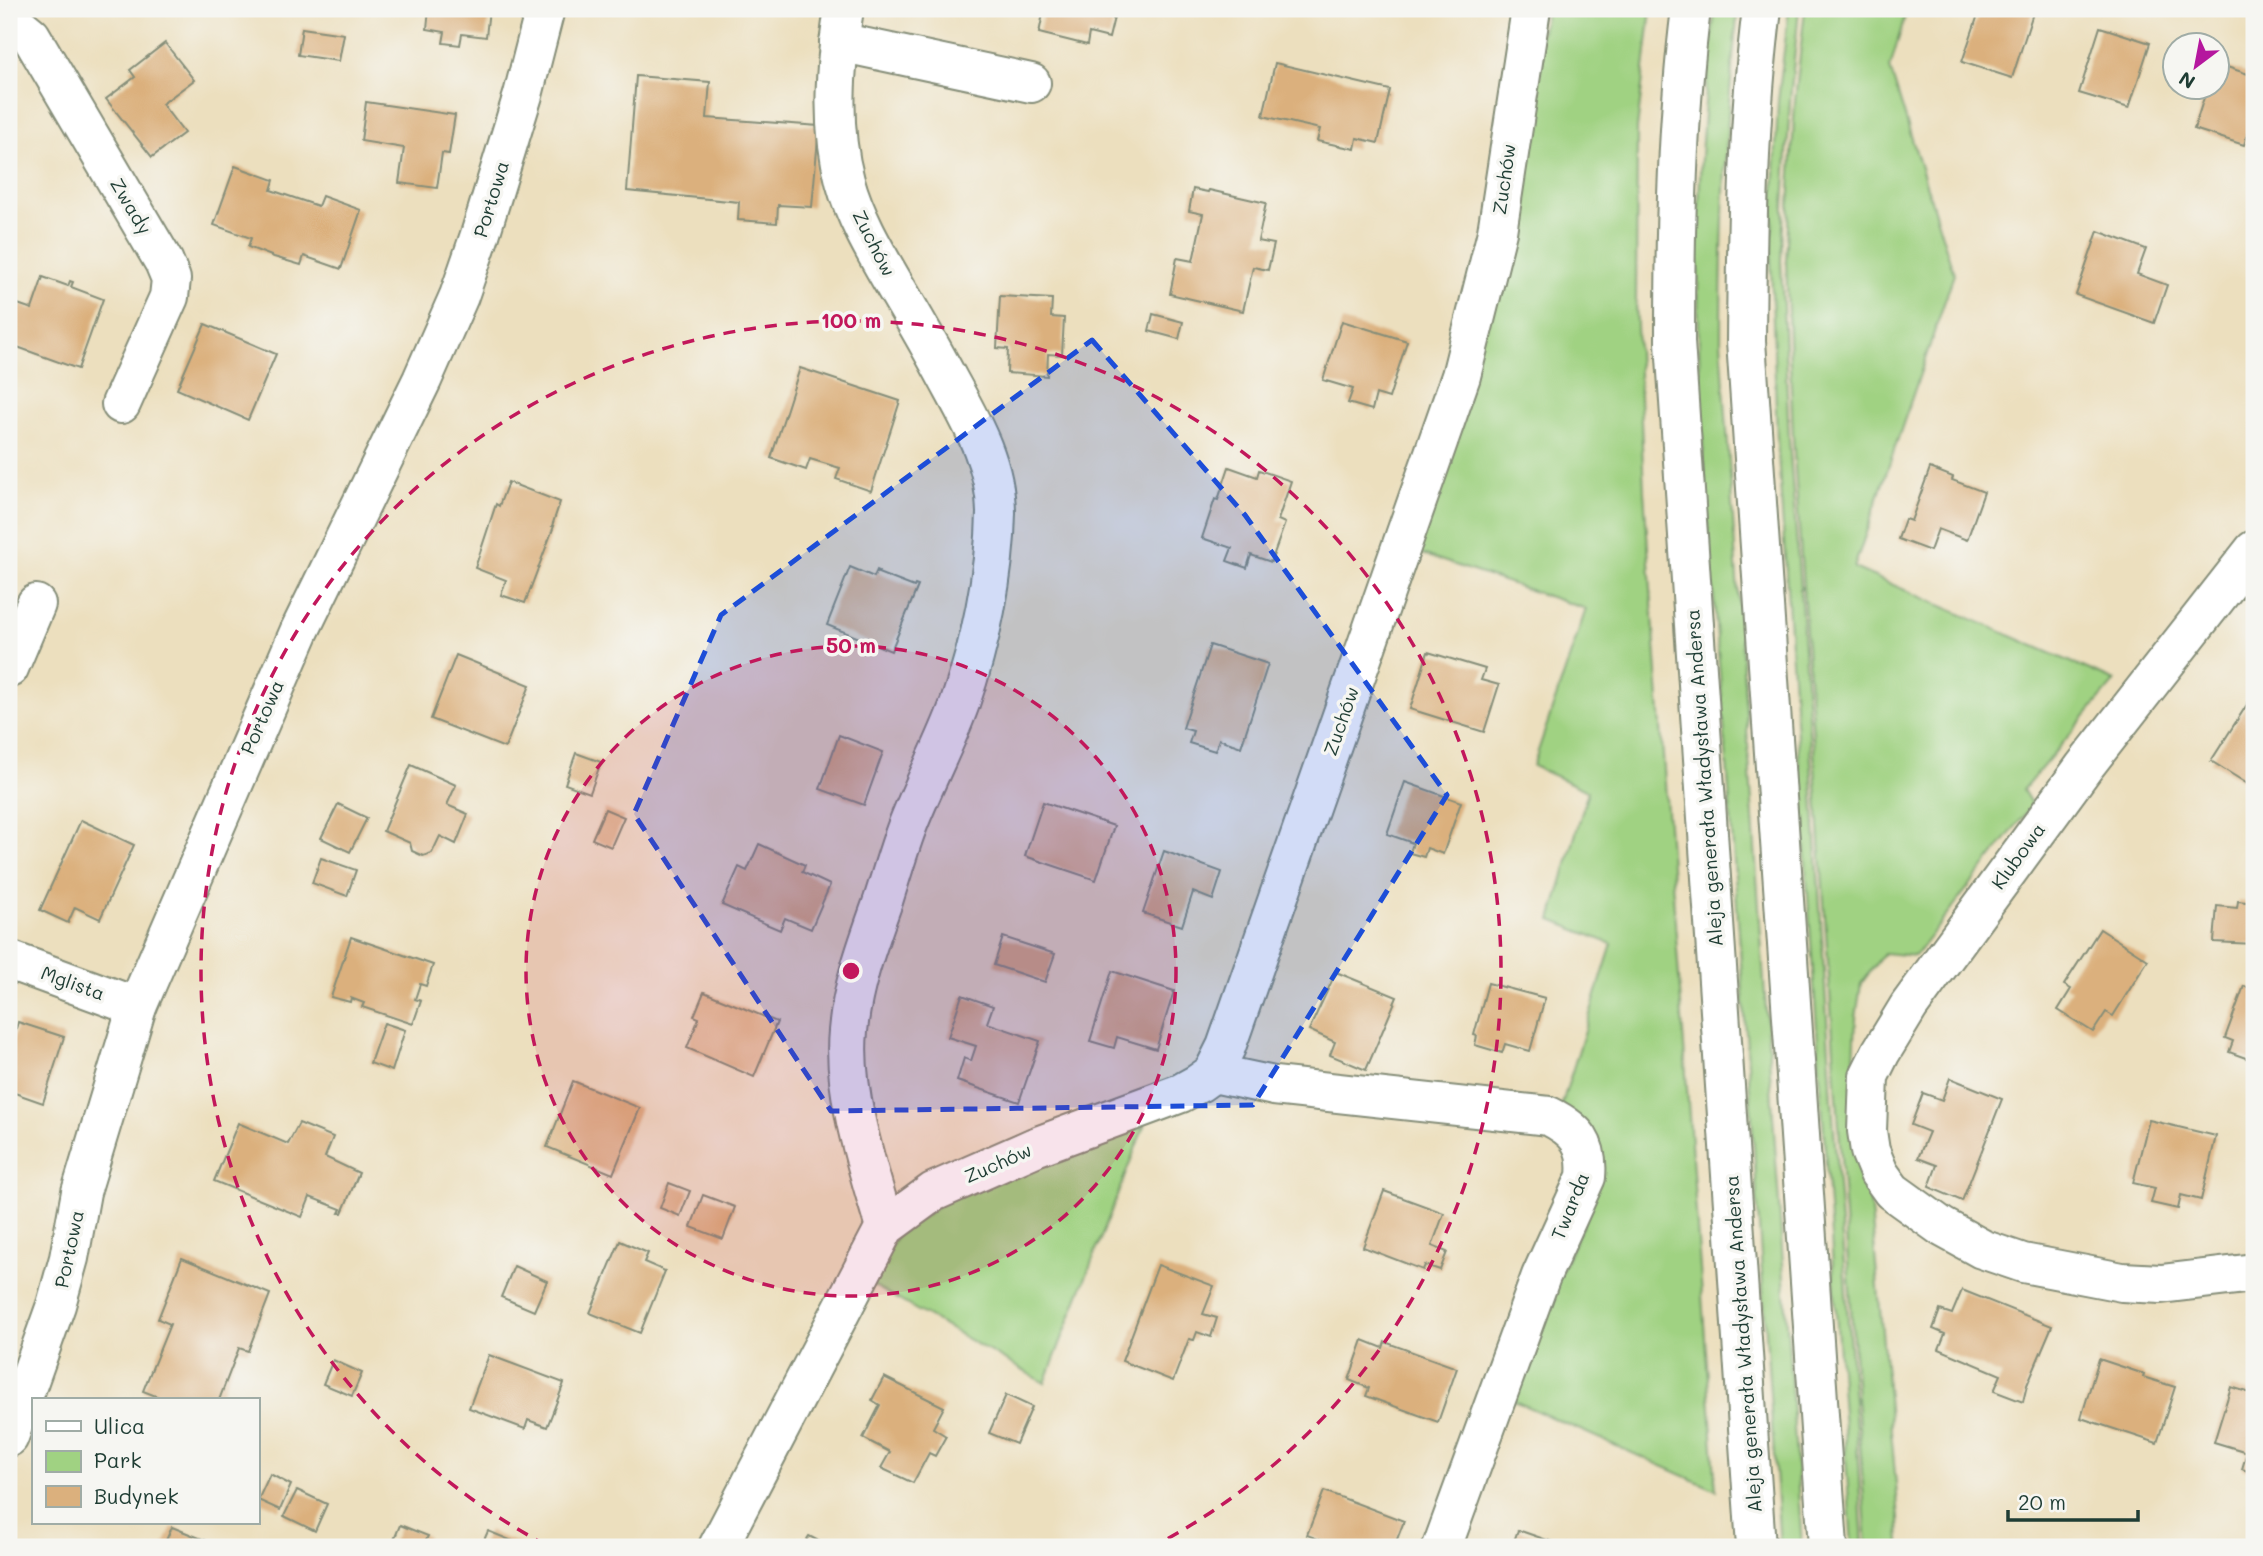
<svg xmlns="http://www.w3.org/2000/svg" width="2263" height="1556" font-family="Mali,sans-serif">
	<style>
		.green { fill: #a0d282; stroke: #60885b; stroke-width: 2 }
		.building { fill: #dbb07d }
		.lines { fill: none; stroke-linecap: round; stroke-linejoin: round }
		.minor-casing { stroke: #868e79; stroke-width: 42 }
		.major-casing { stroke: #868e79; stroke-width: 42 }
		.minor { stroke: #fff; stroke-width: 38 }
		.major { stroke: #fff; stroke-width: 38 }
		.marked { fill: #1d4ed8; fill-opacity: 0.2; stroke: #1d4ed8; stroke-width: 5; stroke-dasharray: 14 9; stroke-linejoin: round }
		.ring { fill: none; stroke: #c2185b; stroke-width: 3.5; stroke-dasharray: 12 9 }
		.labels { text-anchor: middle; stroke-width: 7; stroke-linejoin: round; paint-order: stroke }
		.street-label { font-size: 19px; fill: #1f3d34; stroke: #f6f6f2 }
		.centre { fill: #c2185b; stroke: #f6f6f2; stroke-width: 3.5 }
		.ring-label { font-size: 21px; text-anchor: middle; font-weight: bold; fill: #c2185b; stroke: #f6f6f2; stroke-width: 7; stroke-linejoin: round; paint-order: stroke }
	</style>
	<rect width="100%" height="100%" fill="#f6f6f2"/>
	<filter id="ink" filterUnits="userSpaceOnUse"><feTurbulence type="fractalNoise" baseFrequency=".0143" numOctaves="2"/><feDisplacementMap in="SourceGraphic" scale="14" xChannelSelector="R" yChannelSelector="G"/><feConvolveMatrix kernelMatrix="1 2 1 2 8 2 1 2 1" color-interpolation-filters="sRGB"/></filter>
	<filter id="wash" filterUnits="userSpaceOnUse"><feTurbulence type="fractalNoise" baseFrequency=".00686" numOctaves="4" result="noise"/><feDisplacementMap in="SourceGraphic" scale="28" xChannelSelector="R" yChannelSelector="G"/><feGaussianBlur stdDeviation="1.57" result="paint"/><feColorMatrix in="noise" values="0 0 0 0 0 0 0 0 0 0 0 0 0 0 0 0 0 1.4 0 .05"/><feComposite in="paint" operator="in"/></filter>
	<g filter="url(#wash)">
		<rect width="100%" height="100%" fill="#ecdfbe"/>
		<g class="green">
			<path d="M1547,9H1651L1637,129L1636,302L1644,492L1716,1490L1505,1397L1589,1210L1561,1107L1612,944L1551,920L1588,791L1533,766L1586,609L1416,552Z"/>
			<path d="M1715,9H1738C1725,120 1721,229 1721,341L1802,1547H1780C1763,1295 1748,1042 1729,790C1715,597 1693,403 1699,209C1700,142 1707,75 1715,9Z"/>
			<path d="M1789,9H1799L1790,101L1781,260L1789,439L1802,616L1833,1116L1856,1428L1863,1547H1852L1777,439L1771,261L1778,101Z"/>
			<path d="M1805,9H1907L1890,68L1954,274L1854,568L2115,681L2023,790L2032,805L1915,956L1884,953L1861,984L1856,1018L1853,1086L1868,1177L1899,1518L1900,1547H1867L1793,437L1786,261L1795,101Z"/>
			<path d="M1144,1126L1045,1383L869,1283L897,1235L945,1201Z"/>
		</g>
		<g id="blocks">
			<g class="building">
				<path d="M429,9H489L486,37L462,34L460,45L443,43L445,32L427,29Z"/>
				<path d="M1044,9H1116L1109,38L1089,33L1087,45L1039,33Z"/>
				<path d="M1980,9H2019L2033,13L2012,78L1962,62Z"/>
				<path d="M2100,27L2150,43L2129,108L2079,93Z"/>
				<path d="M302,28L344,34L339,61L298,55Z"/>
				<path d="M165,43L194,80L162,104L184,133L152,157L106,99L135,77L130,70Z"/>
				<path d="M1275,63L1390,90L1378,143L1357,138L1355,149L1317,141L1320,129L1263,116Z"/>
				<path d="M2218,64L2254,76V113L2244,145L2194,129L2207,88H2218Z"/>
				<path d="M636,76L710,82L707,118L819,126L812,207L778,205L777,223L738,220L739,202L627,191Z"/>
				<path d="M366,102L455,115L449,154L442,153L437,188L399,183L404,148L361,141Z"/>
				<path d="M235,166L274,180L271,190L318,206L322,196L361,210L341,269L304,256L301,265L274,257L248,247L251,238L214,225Z"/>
				<path d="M1193,189L1208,192L1209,190L1266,203L1258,241L1274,244L1268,270L1253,267L1243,311L1170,294L1177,258L1193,261L1203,214L1189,211Z"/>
				<path d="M2098,231L2146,249L2137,274L2167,285L2154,323L2076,295Z"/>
				<path d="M43,277L68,286L70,281L73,282L71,287L103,299L78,369L9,344V301L32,309Z"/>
				<path d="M1000,296L1052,299L1051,317L1064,318L1062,355L1048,354L1047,376L1007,373L1008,349L997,348Z"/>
				<path d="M1153,314L1183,322L1179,339L1149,331Z"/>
				<path d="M1342,321L1407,341L1389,398L1376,394L1372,410L1348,403L1353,389L1323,380Z"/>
				<path d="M205,324L276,354L248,420L177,389Z"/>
				<path d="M800,368L900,401L871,491L836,479L840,468L810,459L806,470L771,458Z"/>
				<path d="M1229,467L1257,477L1259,470L1291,481L1278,520L1285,523L1271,562L1251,555L1247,568L1227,561L1232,548L1202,538L1215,499L1218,500Z"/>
				<path d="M1930,468L1953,477L1952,480L1984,492L1967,540L1938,529L1930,551L1898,539L1905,519L1911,521Z"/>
				<path d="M508,482L560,502L552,526H554L525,603L501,595L506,580L475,568L496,504L499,506Z"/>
				<path d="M850,567L874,577L877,570L879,571L878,573L914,587L915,585L918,586L891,651L827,625Z"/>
				<path d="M1210,645L1268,664L1241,747L1219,739L1215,751L1189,743L1193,731L1183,728Z"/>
				<path d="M1428,652L1485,669L1481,680L1499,685L1484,732L1410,709Z"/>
				<path d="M456,655L530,685L505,748L431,719Z"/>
				<path d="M2248,703L2254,708V788L2211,761Z"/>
				<path d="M839,735L883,752L864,805L820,789Z"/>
				<path d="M576,753L601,762L590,793L565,784Z"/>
				<path d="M411,765L456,785L447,805L468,814L456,844L440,836L432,853L423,856L412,851L410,843L383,831Z"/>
				<path d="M1405,782L1461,802L1443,854L1427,848L1424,857L1410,853L1413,843L1387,834Z"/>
				<path d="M1043,802L1114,826L1096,880L1025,856Z"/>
				<path d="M338,804L367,818L350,852L321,838Z"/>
				<path d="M605,809L624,817L611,847L592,839Z"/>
				<path d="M81,820L134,845L100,919L75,907L68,923L40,910Z"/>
				<path d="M759,844L805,865L802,872L830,885L811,929L785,918L780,930L722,905L739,867L747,871Z"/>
				<path d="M1164,851L1222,872L1213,900L1193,892L1182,926L1143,913Z"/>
				<path d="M321,858L356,870L347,896L312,883Z"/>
				<path d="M2238,901L2254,903V944L2214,942L2217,906L2237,908Z"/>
				<path d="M2100,929L2148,960L2113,1016L2106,1012L2093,1032L2058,1010L2071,989L2064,985Z"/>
				<path d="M351,937L433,965L426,986L420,984L415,999L421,1001L413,1024L362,1007L364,1003L351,998L350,1002L331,997Z"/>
				<path d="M1003,937L1055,954L1045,982L994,965Z"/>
				<path d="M1112,971L1174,991L1156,1049L1117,1037L1114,1048L1090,1041Z"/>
				<path d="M1336,972L1397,997L1366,1070L1330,1055L1335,1042L1309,1030Z"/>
				<path d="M1488,983L1545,998L1530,1051L1505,1044L1502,1053L1475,1045L1477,1036L1474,1035Z"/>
				<path d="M2244,986L2254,989V1061L2229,1052L2233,1041L2225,1038Z"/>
				<path d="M704,992L777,1022L754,1077L687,1048L699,1018L694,1016Z"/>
				<path d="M962,995L993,1006L987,1023L1040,1041L1019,1102L957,1081L964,1058L971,1061L976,1046L948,1037Z"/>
				<path d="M18,1022L64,1037L43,1103L9,1091V1051Z"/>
				<path d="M384,1023L405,1030L392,1071L370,1063Z"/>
				<path d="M1950,1078L2002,1099L1962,1201L1929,1187L1937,1165L1918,1158L1929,1132L1911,1125L1923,1093L1942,1100Z"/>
				<path d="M573,1081L640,1108L613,1174L547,1147Z"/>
				<path d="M2149,1120L2216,1136L2201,1200L2181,1195L2178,1209L2151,1203L2155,1188L2133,1183Z"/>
				<path d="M238,1123L288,1144L299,1123L333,1137L325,1157L359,1173L342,1213H339L341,1209L310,1197L302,1217L214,1181Z"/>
				<path d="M669,1183L690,1191L680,1216L660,1208Z"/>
				<path d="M1384,1191L1444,1213L1432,1246L1447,1252L1440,1270L1425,1265L1423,1270L1363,1247Z"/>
				<path d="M703,1195L735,1207L723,1239L691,1227Z"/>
				<path d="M620,1241L648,1253L644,1262L665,1271L640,1333L590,1313Z"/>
				<path d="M182,1258L270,1294L248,1351L239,1348L219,1400H166L143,1391L170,1324L158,1319Z"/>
				<path d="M1158,1265L1214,1286L1203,1314L1217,1318L1211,1337L1197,1332L1194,1340L1189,1339L1173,1381L1122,1361Z"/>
				<path d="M514,1266L547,1281L534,1311L501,1297Z"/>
				<path d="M1962,1290L2052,1326L2027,1385L2023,1402L1994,1391L2001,1375L1939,1349L1945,1334L1933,1329L1940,1310L1952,1314Z"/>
				<path d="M1363,1340L1383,1348L1385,1342L1457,1368L1438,1422L1366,1396L1369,1388L1349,1380Z"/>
				<path d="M489,1355L564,1383L547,1427L528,1420L525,1429L469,1408Z"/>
				<path d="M2099,1359L2144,1374L2143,1377L2175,1387L2157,1443L2081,1418Z"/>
				<path d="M333,1360L362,1373L352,1396L323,1384Z"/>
				<path d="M884,1377L944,1407L933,1428L946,1436L935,1456L929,1453L913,1483L881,1468L890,1452L863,1438L880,1405L872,1400Z"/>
				<path d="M2231,1387L2254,1394V1473L2242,1469L2247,1452L2214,1442Z"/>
				<path d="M1006,1395L1032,1407L1016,1444L989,1433Z"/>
				<path d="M270,1474L291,1485L280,1510L258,1500Z"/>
				<path d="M297,1490L327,1504L315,1531L284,1516Z"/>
				<path d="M1324,1491L1404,1521L1394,1547H1339L1307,1535Z"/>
				<path d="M400,1525L428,1536L423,1547H391Z"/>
				<path d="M172,1527L222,1547H163Z"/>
				<path d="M1518,1530L1567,1547H1512Z"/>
				<path d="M488,1531L527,1547H481Z"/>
				<path d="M809,1536L830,1547H802Z"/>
			</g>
		</g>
	</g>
	<g filter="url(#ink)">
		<use href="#blocks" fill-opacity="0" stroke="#868e79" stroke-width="2"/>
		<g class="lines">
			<g class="minor-casing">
				<g id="minor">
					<path d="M844,9C835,66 830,125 845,181C855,218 876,253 895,286C914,318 932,349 949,381C972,423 996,464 996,513C995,575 980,645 960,703C945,745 923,785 907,827C898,851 891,876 883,901C868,943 852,986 848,1031C842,1091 868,1169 885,1227"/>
					<path d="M14,22L31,36L164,262L171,279L169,297L121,404"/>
					<path d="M839,42L1031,83"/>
					<path d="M2254,550L2084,767L1909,1006L1881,1052L1869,1076L1867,1131L1870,1151L1879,1173L1892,1191L1942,1227L1982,1249L2023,1263L2122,1282L2161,1284L2254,1273"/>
					<path d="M9,668L36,604"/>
					<path d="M9,960L137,1007"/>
					<path d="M1213,1073L1274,1086L1549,1116C1577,1130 1589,1144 1586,1177L1541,1276L1442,1547"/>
					<path d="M9,1437L56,1305L69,1258L81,1192L137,1007L300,630L422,380L459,296L480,235L523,95L545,9"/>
					<path d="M718,1547L885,1227L933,1192L1035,1147L1181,1093L1199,1083L1213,1073L1226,1047L1461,376L1497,232L1531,9"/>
				</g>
			</g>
			<g class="major-casing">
				<g id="major">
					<path d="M1691,9C1677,120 1675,231 1675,342L1756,1547"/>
					<path d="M1762,9C1748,120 1747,230 1746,341L1828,1547"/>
				</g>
			</g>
			<use href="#minor" class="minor"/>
			<use href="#major" class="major"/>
		</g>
	</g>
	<path class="marked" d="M1092,340L1245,515L1447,795L1253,1105L831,1111L634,814L721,615Z"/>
	<circle cx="851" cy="971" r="325" fill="#c2185b" fill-opacity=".12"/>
	<g class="ring">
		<circle cx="851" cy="971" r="325"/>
		<path d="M546 1545A650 650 0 1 1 1156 1545"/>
	</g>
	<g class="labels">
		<g class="street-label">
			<text transform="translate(1504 179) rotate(-82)" y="7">Zuchów</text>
			<text transform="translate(491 199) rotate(-73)" y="7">Portowa</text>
			<text transform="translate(131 206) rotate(59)" y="7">Zwady</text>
			<text transform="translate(874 243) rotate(63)" y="7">Zuchów</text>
			<text transform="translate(262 717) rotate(-66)" y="7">Portowa</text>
			<text transform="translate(1341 721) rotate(-71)" y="7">Zuchów</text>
			<text transform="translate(1704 778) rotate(-94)" y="7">Aleja generała Władysława Andersa</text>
			<text transform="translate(2018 856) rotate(-54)" y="7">Klubowa</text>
			<text transform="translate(73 983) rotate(20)" y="7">Mglista</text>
			<text transform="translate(998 1163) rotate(-24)" y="7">Zuchów</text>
			<text transform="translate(1570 1206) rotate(-68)" y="7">Twarda</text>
			<text transform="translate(69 1249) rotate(-78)" y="7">Portowa</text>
			<text transform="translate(1743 1344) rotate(-94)" y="7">Aleja generała Władysława Andersa</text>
		</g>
	</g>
	<circle cx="851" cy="971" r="10" class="centre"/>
	<g class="ring-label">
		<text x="851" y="328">100 m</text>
		<text x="851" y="653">50 m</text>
	</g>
	<rect width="2263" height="1556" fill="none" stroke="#f6f6f2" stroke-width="35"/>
	<rect x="32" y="1398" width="228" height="126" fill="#f6f6f2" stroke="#a0aca6" stroke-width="2"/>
	<rect x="46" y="1421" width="35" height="10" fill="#ffffff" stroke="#a0aca6" stroke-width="2"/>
	<text x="94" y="1434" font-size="21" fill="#1f3d34">Ulica</text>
	<rect x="46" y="1451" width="35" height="21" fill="#a0d282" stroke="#a0aca6" stroke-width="2"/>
	<text x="94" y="1468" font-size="21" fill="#1f3d34">Park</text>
	<rect x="46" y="1486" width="35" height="21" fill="#dbb07d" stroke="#a0aca6" stroke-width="2"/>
	<text x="94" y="1504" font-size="21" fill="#1f3d34">Budynek</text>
	<g transform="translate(2196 66) rotate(212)"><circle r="33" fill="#f6f6f2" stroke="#a0aca6" stroke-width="2"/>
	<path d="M0-5L12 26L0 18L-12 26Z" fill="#b5179e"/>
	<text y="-10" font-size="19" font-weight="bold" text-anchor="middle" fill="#1f3d34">N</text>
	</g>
	<path d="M2008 1510v10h130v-10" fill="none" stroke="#1f3d34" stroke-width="3.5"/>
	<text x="2018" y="1510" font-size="21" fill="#1f3d34" stroke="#f6f6f2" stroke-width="5" paint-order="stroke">20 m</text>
</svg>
